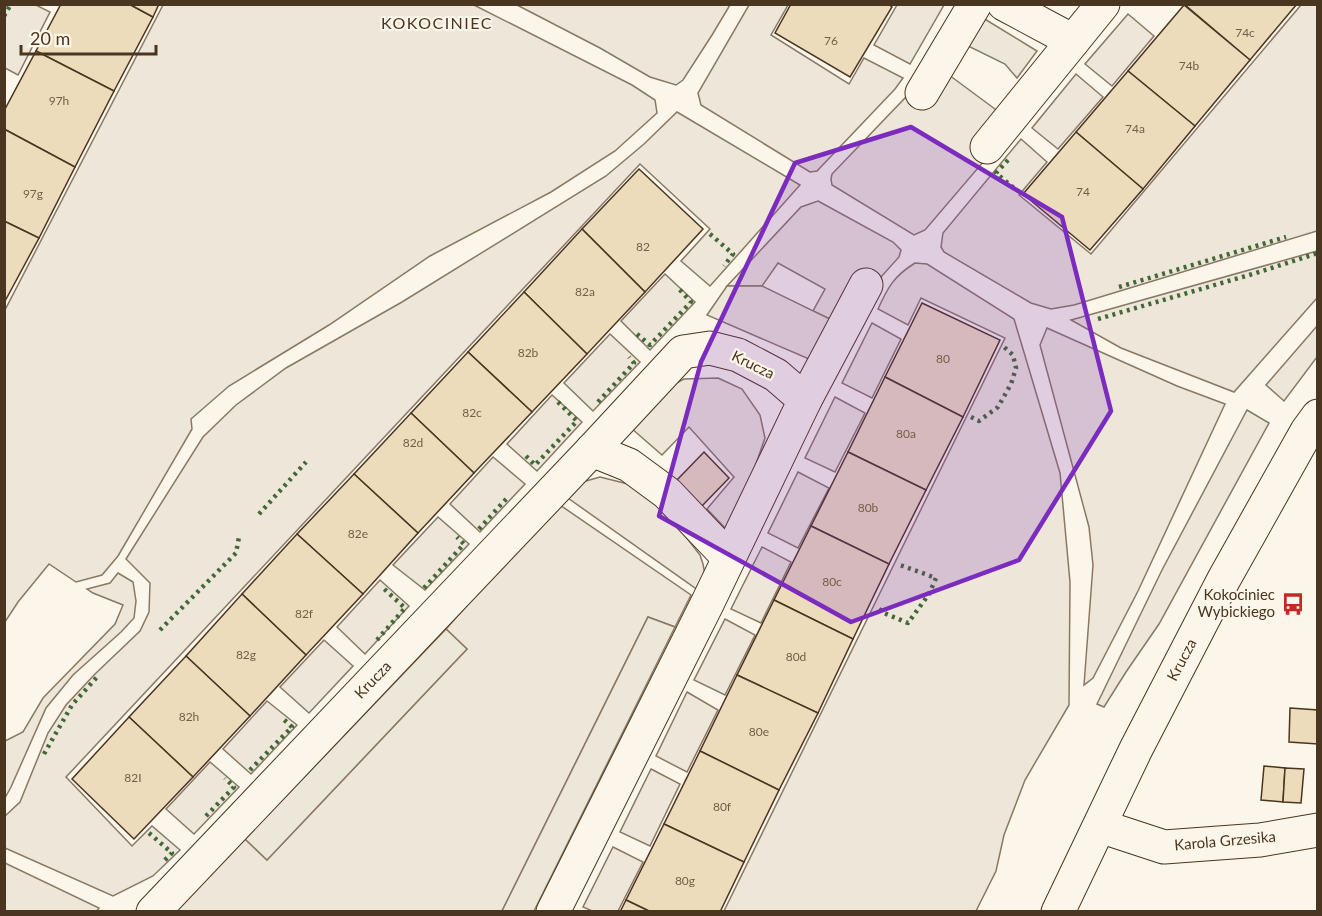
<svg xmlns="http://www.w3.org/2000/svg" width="1322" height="916" font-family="Lato,sans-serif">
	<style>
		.green { fill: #ede6d9; stroke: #887966; stroke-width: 1.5 }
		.parking { fill: #ede7d9; stroke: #887966; stroke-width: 1.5 }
		.building { fill: #ecdcbc; stroke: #4a3520; stroke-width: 1.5 }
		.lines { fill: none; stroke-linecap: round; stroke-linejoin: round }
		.minor-casing { stroke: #4a3520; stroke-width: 35 }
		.minor { stroke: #fbf6e9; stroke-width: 33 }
		.hedge { stroke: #436837; stroke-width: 4.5; stroke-dasharray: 3 4.5; stroke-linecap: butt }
		.marked { fill: #7b2cbf; fill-opacity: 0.2; stroke: #7b2cbf; stroke-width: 4.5; stroke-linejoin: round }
		.labels { text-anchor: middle; stroke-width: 4.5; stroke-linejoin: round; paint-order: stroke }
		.number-label { font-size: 12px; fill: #725f47 }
		.street-label { font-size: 15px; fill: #4a3520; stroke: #fbf6e9 }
		.poi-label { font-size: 15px; fill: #4a3520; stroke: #fbf6e9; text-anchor: end }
		.neighbourhood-label { font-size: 16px; letter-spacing: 1.5px; fill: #4a3520; stroke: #fbf6e9 }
	</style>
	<rect width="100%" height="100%" fill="#fbf6e9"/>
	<g class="green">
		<path d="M7,5H36L50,12L18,75L5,68L4,9Z"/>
		<path d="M163,5H474L632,85L655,100L657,113L615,151L551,192L430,256L329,325L229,386L191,419L192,429L118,556L102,575L76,582L49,564L18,602L5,622V310Z"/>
		<path d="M517,5H730L712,35L683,80L676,85L650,77L600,48Z"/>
		<path d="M749,5H788L771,35L849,84L864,58L903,78L895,89L817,171L810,172L701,105L698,93Z"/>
		<path d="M897,5H944L910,64L874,45Z"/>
		<path d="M1301,5H1317V231L1074,305L1051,309L1031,303L944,252L941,247L943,233L1021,139L1047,162L1019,195L1091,254Z"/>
		<path d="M1128,14L1154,36L1112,86L1085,64Z"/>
		<path d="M1076,74L1103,97L1058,149L1032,128Z"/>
		<path d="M949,75L999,112L990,154L925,230L914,235L832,185L831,179L832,174L905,98L924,108Z"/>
		<path d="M677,112L800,185L710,286L681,261L710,229L640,164L66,777L132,846L152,826L180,850L153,876L113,896L5,848V816L20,802L48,733L66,705L95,674L140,631L149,612L150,583L126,559L203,437L236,405L286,368L402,302L606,176L644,144Z"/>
		<path d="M818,201L893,242L901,250L899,257L881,277L861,271L834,321L813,311L825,289L778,263L762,286H727L801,207Z"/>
		<path d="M1317,251V298L1234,392L1121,348L1071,320Z"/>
		<path d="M915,263L927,264L1014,319L1060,473L1070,582L1069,705L1025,780L1004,835L996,871L976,911H724L1005,338L921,298L908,325L878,309C888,287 894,276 915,263Z"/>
		<path d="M665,274L695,302L650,350L621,321Z"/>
		<path d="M872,323L901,339L872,398L842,383Z"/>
		<path d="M1317,326V357L1284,401L1266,385Z"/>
		<path d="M1047,328L1177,386L1225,404L1138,591L1093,678L1084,685L1093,565L1089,527L1040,345Z"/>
		<path d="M610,334L640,362L593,411L564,383Z"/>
		<path d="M718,378L742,389L760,415L765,438L748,487L727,530L707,509L734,477L689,427L662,455L631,428L661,391L684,379Z"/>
		<path d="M552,395L582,422L537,471L507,444Z"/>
		<path d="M835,397L865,413L835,472L805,458Z"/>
		<path d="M1247,410L1269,423L1159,624L1126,672L1104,707L1097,704L1162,570Z"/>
		<path d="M493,457L525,484L480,532L450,504Z"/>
		<path d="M798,472L829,488L798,548L768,533Z"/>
		<path d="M600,477L628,484L647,495L679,528L700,555L703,564L705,575L698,590L565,496L579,483Z"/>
		<path d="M557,503L691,595L675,627L648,617L502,911L174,912L245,839L267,860L467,649L446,629Z"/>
		<path d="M438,517L469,544L425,590L393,565Z"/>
		<path d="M762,547L791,562L761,623L731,609Z"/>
		<path d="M118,573L133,582L136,601L134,618L121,632L73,675L46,708L11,787L5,798V741L23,732L43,698L115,624L123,605L93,593L87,589L110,583Z"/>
		<path d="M380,580L409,606L365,654L337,627Z"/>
		<path d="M725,619L755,635L725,695L694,680Z"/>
		<path d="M324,640L353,666L309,713L280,687Z"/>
		<path d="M687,692L718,710L687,772L656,756Z"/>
		<path d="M267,701L297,725L251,774L223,749Z"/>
		<path d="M210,762L239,787L194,834L166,809Z"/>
		<path d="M651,769L680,784L650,846L620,832Z"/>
		<path d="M613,847L643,862L618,911H592L583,907Z"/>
		<path d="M4,863H5L99,908L96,912L5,911Z"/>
	</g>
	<g class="parking">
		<path d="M983,18L1037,51L1017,78L1005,64L966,45Z"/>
		<path d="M727,286H762L834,321L816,362L707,315Z"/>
		<path d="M648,617L675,627L534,911H502Z"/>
		<path d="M446,629L467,649L267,860L245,839Z"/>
	</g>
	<g class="building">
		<path d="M61,4H129L153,17L114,91L36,51Z"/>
		<path d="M129,4H159L153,17Z"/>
		<path d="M791,4H888L892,7L850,77L775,33Z"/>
		<path d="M1184,4H1297L1250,60Z"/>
		<path d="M1184,5L1250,60L1195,126L1128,71Z"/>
		<path d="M36,51L114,91L75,167L4,129V111Z"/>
		<path d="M1128,71L1195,126L1143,189L1076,132Z"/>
		<path d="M4,129L75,167L39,238L4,221Z"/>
		<path d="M1076,132L1143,189L1090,250L1023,194Z"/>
		<path d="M639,169L703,229L645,292L582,229Z"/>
		<path d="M4,221L39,238L4,303Z"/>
		<path d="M582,229L645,292L587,354L524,292Z"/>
		<path d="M524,292L587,354L532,412L468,352Z"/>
		<path d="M922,303L1000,340L963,417L885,377Z"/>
		<path d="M468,352L532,412L474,473L411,413Z"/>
		<path d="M885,377L963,417L926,490L848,452Z"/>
		<path d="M411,413L474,473L418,533L354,474Z"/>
		<path d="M704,452L729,478L702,506L676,481Z"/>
		<path d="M848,452L926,490L889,564L811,526Z"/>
		<path d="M354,474L418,533L363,594L297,534Z"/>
		<path d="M811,526L889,564L853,639L774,600Z"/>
		<path d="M297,534L363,594L306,655L242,594Z"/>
		<path d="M242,594L306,655L250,716L186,656Z"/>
		<path d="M774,600L853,639L818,713L737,675Z"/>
		<path d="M186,656L250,716L193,777L129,717Z"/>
		<path d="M737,675L818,713L779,790L700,751Z"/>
		<path d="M1290,708L1318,710V744L1289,742Z"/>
		<path d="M129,717L193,777L134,839L72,779Z"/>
		<path d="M700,751L779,790L744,862L664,824Z"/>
		<path d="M1264,766L1285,768L1283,802L1261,800Z"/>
		<path d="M1285,768L1304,769L1301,803L1283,802Z"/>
		<path d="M664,824L744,862L720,912H651L626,900Z"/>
		<path d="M626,900L651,912H620Z"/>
	</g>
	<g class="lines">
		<g class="minor-casing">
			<g id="minor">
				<path d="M1004,4L1073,41L1103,4"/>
				<path d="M922,93L975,4"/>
				<path d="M987,147L1073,41"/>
				<path d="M592,450L629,465L667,493L729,558"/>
				<path d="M1100,826L1164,847L1260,840L1318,830"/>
				<path d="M153,912L592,450L683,352L710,348L738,355L776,375L805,400"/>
				<path d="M553,912L708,602L805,400L866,285"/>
				<path d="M1058,912L1136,749L1224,579L1307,431L1318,416"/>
			</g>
		</g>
		<use href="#minor" class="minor"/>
		<g class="hedge">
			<path d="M4,16L11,4"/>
			<path d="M1008,160L996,173L1015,189"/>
			<path d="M710,234L733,254L724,266"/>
			<path d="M1119,287L1286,237"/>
			<path d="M1098,319L1256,273L1318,253"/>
			<path d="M637,334L650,345L691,302L679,289"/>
			<path d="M598,402L634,363L629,357"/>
			<path d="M971,417L979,421L998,407L1011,384L1016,368L1013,355L1004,347"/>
			<path d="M526,456L535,465L577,421L556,400"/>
			<path d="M259,514L306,462"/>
			<path d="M479,529L507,498"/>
			<path d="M424,588L464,544L457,537"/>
			<path d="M879,609L884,613L908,623L929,594L936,578L900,565"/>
			<path d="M160,630L236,553L239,537"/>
			<path d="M377,640L405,608L382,587"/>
			<path d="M44,754L72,705L97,677"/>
			<path d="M250,770L292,727L281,717"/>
			<path d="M206,816L234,787L225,778"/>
			<path d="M149,833L172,853L162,863"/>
		</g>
	</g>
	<path class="marked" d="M911,127L1062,217L1111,411L1019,560L851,622L659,516L701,362L795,163Z"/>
	<defs>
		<g id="bus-bare" transform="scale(1.8)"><path d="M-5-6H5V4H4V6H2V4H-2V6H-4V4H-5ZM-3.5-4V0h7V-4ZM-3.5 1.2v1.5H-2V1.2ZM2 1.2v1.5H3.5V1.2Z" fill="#c62828" stroke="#fbf6e9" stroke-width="2.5" paint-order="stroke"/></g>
	</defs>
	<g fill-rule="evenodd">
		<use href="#bus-bare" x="1293" y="604"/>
	</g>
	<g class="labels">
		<g class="number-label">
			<text x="1245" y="37">74c</text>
			<text x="831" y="45">76</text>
			<text x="1189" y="70">74b</text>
			<text x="59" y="105">97h</text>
			<text x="1135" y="133">74a</text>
			<text x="1083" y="196">74</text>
			<text x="33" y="198">97g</text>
			<text x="643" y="251">82</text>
			<text x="585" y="296">82a</text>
			<text x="528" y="357">82b</text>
			<text x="943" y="363">80</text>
			<text x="472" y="417">82c</text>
			<text x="906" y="438">80a</text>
			<text x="413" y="447">82d</text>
			<text x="868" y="512">80b</text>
			<text x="358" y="538">82e</text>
			<text x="832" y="586">80c</text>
			<text x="304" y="618">82f</text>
			<text x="246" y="659">82g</text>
			<text x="796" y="661">80d</text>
			<text x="189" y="721">82h</text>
			<text x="759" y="736">80e</text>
			<text x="133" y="782">82I</text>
			<text x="722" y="811">80f</text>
			<text x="685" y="885">80g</text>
		</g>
		<g class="street-label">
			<text transform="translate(753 365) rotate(26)" y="5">Krucza</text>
			<text transform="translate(1182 660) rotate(-62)" y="5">Krucza</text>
			<text transform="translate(373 680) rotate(-46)" y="5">Krucza</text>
			<text transform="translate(1225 841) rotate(-5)" y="5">Karola Grzesika</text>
		</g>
		<g class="poi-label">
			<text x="1275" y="600">Kokociniec<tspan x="1275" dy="17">Wybickiego</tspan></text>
		</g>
		<g class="neighbourhood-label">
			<text x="437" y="29">KOKOCINIEC</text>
		</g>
	</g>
	<rect width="1322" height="916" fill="none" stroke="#4a3520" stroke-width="12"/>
	<path d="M21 45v9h135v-9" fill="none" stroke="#4a3520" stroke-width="3"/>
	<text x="30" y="45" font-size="18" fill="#4a3520" stroke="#fbf6e9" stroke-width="4.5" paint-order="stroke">20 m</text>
</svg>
